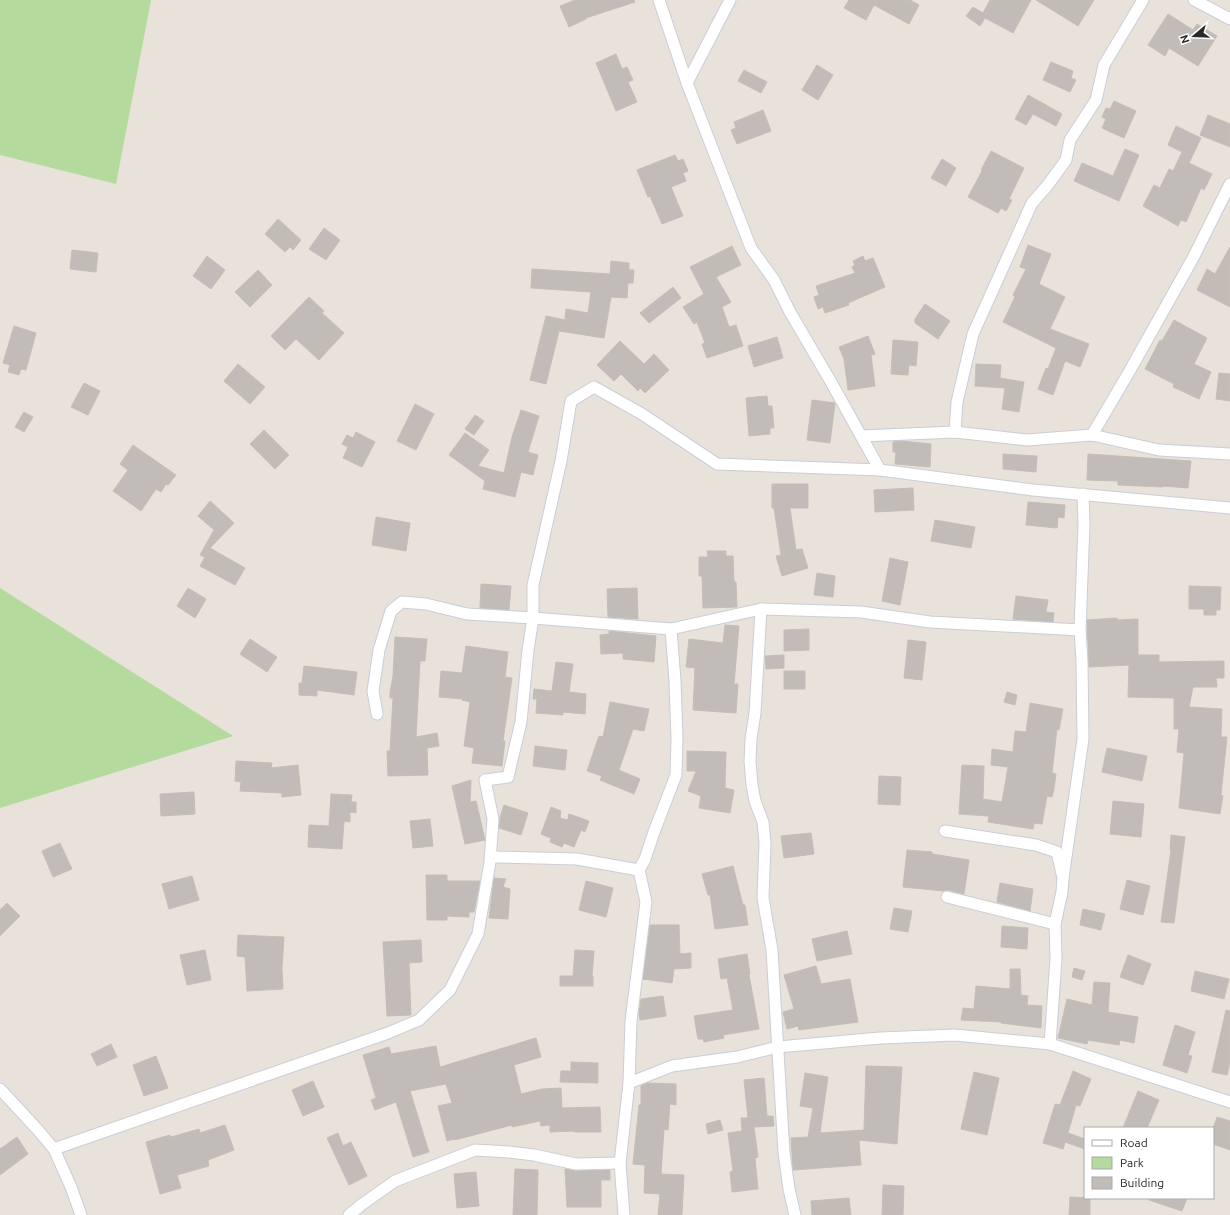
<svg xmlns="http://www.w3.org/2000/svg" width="1230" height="1215" font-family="Ubuntu,sans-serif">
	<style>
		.green { fill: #b4da9d }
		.building { fill: #c1bcb8; stroke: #c4beb5 }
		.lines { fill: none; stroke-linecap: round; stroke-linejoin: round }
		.street-casing { stroke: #cacdd8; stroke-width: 13 }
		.street { stroke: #fff; stroke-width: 11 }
	</style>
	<rect width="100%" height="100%" fill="#e9e2db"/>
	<g class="green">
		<path d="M0,0H151L116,184L0,155Z"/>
		<path d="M0,588L233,736L0,808Z"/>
	</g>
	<g class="building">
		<path d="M575,0H634L635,2L586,18V19L569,27L560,6Z"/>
		<path d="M849,0H910L919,5L909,24L874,5L866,20L844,8Z"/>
		<path d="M990,0H1031L1013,33L985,18L980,26L966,16L973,7L983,13Z"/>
		<path d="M1036,0H1094L1078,26Z"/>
		<path d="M1168,14L1193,30L1197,24L1217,36L1198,66L1169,48L1165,56L1148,45Z"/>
		<path d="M616,54L622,69L627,67L633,80L628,82L637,102L616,111L596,63Z"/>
		<path d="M1051,62L1073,71L1071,78L1076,80L1070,92L1043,80Z"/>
		<path d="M817,65L833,75L818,100L802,90Z"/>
		<path d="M744,70L767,82L761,93L738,81Z"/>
		<path d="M1028,95L1062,114L1056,126L1033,114L1026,125L1015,119Z"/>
		<path d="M1114,101L1136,111L1124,138L1102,128L1106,119L1102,117L1106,108L1110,109Z"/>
		<path d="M763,110L771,131L737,144L731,130L736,128L734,122Z"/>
		<path d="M1208,115L1230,124V147L1200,135Z"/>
		<path d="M1176,126L1201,138L1189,163L1212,174L1204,190L1201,188L1186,222L1181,220L1178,226L1143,206L1154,185L1160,188L1169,169L1173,171L1182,152L1168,145Z"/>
		<path d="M1125,149L1139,155L1119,201L1074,181L1082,163L1113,176Z"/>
		<path d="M991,151L1024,168L1009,199L1012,200L1006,211L1001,208L998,213L968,197L982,171L981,170Z"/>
		<path d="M675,155L678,161L683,159L688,171L683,173L686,181L671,187L683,216L662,224L650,196L648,197L637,170Z"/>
		<path d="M942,159L956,168L946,186L931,178Z"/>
		<path d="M278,219L301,240L293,250L290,247L285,252L265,234Z"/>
		<path d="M324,228L340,240L326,260L309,249Z"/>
		<path d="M1028,245L1051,254L1039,284L1065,297L1050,329L1089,344L1080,367L1065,361L1053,395L1038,389L1046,368L1048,369L1056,348L1003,322L1015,297L1013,295L1026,269L1020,267Z"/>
		<path d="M732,246L741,265L716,277L731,302L722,307L729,327L736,325L743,346L707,358L702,344L705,343L697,322L694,324L683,307L704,294L690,267Z"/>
		<path d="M1230,247V307L1197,290L1207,269L1215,274Z"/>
		<path d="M72,250L98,253L96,272L70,269Z"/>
		<path d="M207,256L225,270L211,289L193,276Z"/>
		<path d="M863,256L865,261L873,258L885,287L848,303L849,305L825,313L823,307L818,309L814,297L819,295L816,286L855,273L852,267L855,265L853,261Z"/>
		<path d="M611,261L629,263V270H634L633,283H628L627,298L611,297L604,338L559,331L546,384L530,380L546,316L565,320L566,309L588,313L591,292L531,288L532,269L610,274Z"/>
		<path d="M258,270L272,285L250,307L235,292Z"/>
		<path d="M673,287L681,298L649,323L640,313Z"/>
		<path d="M309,297L324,311L322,313L344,333L319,360L296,339L285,350L271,336Z"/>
		<path d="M925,304L950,321L938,339L915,323V319Z"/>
		<path d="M1174,320L1207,338L1194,364L1211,372L1199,399L1173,387L1174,384L1145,369L1160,340L1162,341Z"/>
		<path d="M14,326L36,333L26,370L21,369L19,375L8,372L10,365L3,363Z"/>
		<path d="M868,336L875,354L871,355L875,386L848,390L844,359L839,347Z"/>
		<path d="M777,337L783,358L754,367L748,346Z"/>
		<path d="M893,340L918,342L916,366L909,365L908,375L891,374Z"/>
		<path d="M620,341L644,364L654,354L669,370L645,393L640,388L638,391L621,374L614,381L597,365Z"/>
		<path d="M238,364L265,387L250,404L224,381Z"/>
		<path d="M976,364L1001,365L1000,378L1024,382L1019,412L1002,409L1005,388L975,386Z"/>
		<path d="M1219,373L1230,374V401L1216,399Z"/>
		<path d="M84,383L100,391L88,415L71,407Z"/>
		<path d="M767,396L768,406H772L774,428H770V434L749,436L746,398Z"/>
		<path d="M812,400L835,403L830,443L807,440Z"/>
		<path d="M415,404L434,414L416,450L397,441Z"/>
		<path d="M521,410L539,416L528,452L538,455L533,475L521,472L515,497L483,489L485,481L449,455L465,433L489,450L478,466L504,473L512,437Z"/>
		<path d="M24,412L33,417L24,432L15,427Z"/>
		<path d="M475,415L484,421L474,435L465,429Z"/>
		<path d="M264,430L289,455L275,469L250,444Z"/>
		<path d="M356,432L375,442L362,467L343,458L348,447L342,444L347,435L353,438Z"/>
		<path d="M901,441L931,444L930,467L895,464L896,452H893V442Z"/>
		<path d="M133,445L176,475L168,485L166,484L161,492L156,489L141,511L113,491L128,470L120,464Z"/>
		<path d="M1003,454L1037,456L1036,472L1003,469Z"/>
		<path d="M1088,454L1191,461L1188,488L1163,486V487L1118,485V481L1087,480Z"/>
		<path d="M772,484H808V508H790L796,550L802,549L808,568L782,576L776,556L781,555L774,508H772Z"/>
		<path d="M913,488L914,510L875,512L874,490Z"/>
		<path d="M210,501L234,523L210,548L245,568L235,585L200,566L205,557L200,555L214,530L198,516Z"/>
		<path d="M1028,502L1065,505L1064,518L1058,517L1057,528L1026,525Z"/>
		<path d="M376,517L410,523L406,551L372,545Z"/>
		<path d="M935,520L975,527L971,548L931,541Z"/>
		<path d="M707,551H726V556H733L734,582H736L737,607L703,608L702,576H699V557H708Z"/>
		<path d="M890,558L908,562L900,605L882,601Z"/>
		<path d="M817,573L835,576L833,597L814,595Z"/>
		<path d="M481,584L511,586L509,610L480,608Z"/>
		<path d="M1189,586L1221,587L1220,610H1216V615H1204V609H1189Z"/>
		<path d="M188,588L206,599L195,618L177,606Z"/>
		<path d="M637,588L638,619L608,617L607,589Z"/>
		<path d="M1016,596L1048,600L1046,612L1054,613L1053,622L1013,619Z"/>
		<path d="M1117,618V620L1138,619V655H1159V662L1224,661V678H1216L1217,687H1193L1189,707L1222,709L1221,737H1227L1221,795L1223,796L1220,814L1179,808L1184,753L1177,752L1179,729H1174V698L1128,697L1129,665L1089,667L1087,620Z"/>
		<path d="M725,625L739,626L734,684H738L736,713L693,710L695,668L686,667L689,639L723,643Z"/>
		<path d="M809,629V650L784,651V630Z"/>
		<path d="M609,631L656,636L654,662L623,659V653L601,654L600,635L609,634Z"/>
		<path d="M395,637L427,639L425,661H420L416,737L437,733L439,746L427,748L428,775L388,776L387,751H390L393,698H390V692L393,676Z"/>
		<path d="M250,639L277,657L267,672L240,654Z"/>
		<path d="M908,640L926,642L922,680L904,678Z"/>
		<path d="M466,646L508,652L505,677L512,678L503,741H505L502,766L472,763L474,748L464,746L470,702L462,700L463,699L439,697L441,671L462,673Z"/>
		<path d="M784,655V668L766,669L765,656Z"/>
		<path d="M556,662L573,664L569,692L586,694L585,714L563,712V715L536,713L537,699H533L534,689L552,691Z"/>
		<path d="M304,666L357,672L354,695L317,690V696L299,695V683H302Z"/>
		<rect x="784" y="671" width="21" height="18"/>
		<path d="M1007,692L1017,695L1015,705L1004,702Z"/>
		<path d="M610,702L649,709L644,731L633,729L619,770L640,779L634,794L600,780L602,776L587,771L599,736L603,737Z"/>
		<path d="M1030,703L1063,709L1059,730L1057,729L1052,773L1056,774L1054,789L1052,797L1047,796L1042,824L1034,823L1033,829L988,822L989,816L959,814L962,765L984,766L983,799L1002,802L1008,767L991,765L992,749L1013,752L1015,731L1026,732Z"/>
		<path d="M535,746L567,750L565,770L533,766Z"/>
		<path d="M1107,748L1147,756L1142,781L1102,772Z"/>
		<path d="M687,751L726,752L725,788L734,790L730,813L699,808L701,796L688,791L696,771H687Z"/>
		<path d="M236,761L272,763L271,768L298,765L301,795L282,797V793L240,791L241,782L235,781Z"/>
		<path d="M879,776L901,777L900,805L878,804Z"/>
		<path d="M471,780L470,802L476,801L485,840L465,844L452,786Z"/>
		<path d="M194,792L195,814L161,816L160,794Z"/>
		<path d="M331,794L352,795L351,802H356V813L350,812V822L344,821L342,849L308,847L309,825L329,826Z"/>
		<path d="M1113,801L1144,804L1141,837L1110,834Z"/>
		<path d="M504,805L528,813L521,835L499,828L500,818Z"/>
		<path d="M551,807L561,811L560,818L568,820L569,814L589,821L585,832L581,830L574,847L564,843L562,847L550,842L551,838L541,834Z"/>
		<path d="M430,819L433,846L413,848L410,821Z"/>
		<path d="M811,833L814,854L784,858L781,836Z"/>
		<path d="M1171,835L1185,837L1174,923L1161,922L1171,850H1170Z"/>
		<path d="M60,843L72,869L53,877L42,851Z"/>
		<path d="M907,850L932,852V854L969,860L964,894L948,890L944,891L903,887Z"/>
		<path d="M733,866L743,905H745L748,925L715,929L710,895H708L702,874Z"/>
		<path d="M426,875H447V881H480L474,912H469V917L447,916V920H427Z"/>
		<path d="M192,876L199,900L169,909L162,884Z"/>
		<path d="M494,878L506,879L503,887L510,889L508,919L489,918Z"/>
		<path d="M1127,880L1150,886L1143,915L1120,909Z"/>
		<path d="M586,881L613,888L606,917L579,910Z"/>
		<path d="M1000,883L1033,889L1030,911L997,902Z"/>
		<path d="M7,903L20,916L0,936V910Z"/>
		<path d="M894,908L912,911L908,932L890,929Z"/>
		<path d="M1083,909L1105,914L1101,930L1080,925Z"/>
		<path d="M650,925H679L680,954L691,953V968L674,969L672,983L643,979Z"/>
		<path d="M1002,926L1028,928L1027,949L1001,947Z"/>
		<path d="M847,931L852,954L817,961L812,939Z"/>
		<path d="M238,935L284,937L282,968L283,989L247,991L245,957L237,956Z"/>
		<path d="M421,940L422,962L409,963L411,1015L387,1016L383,942Z"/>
		<path d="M205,950L211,980L187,985L180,955Z"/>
		<path d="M575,950L594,951L592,976H593V986H560V976H573Z"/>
		<path d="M747,954L750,974L749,975L759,1029L723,1035L724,1038L704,1042L703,1039H698L694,1016L733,1010L727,978L721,979L718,959Z"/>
		<path d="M1128,955L1151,964L1143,985L1120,977Z"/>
		<path d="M816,966L821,984L850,979L858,1022L799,1030L798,1026L787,1029L783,1012L794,1009L784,975Z"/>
		<path d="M1074,968L1085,971L1082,980L1072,977Z"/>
		<path d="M1010,969H1020L1021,995L1028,996L1027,1005L1042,1006L1041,1028L1001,1023V1022L961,1020L963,1008L974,1009L976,986L1010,989Z"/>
		<path d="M1195,971L1229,979L1224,999L1191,991Z"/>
		<path d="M1094,982L1110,983L1108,1012L1138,1017L1134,1043L1120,1040L1119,1045L1088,1040L1087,1044L1058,1038L1067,999L1092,1005Z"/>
		<path d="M663,996L666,1016L640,1020L639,1013L641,999Z"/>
		<path d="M1226,1010L1230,1011V1062L1227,1075L1212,1072Z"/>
		<path d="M1175,1025L1195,1032L1188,1055L1192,1056L1187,1073L1163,1065Z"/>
		<path d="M536,1038L541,1057L514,1065L521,1094L542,1089L561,1088L562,1108L600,1107L601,1132H574V1131L550,1132V1125L541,1126L540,1121L512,1127V1125L455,1140V1139L447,1141L438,1106L452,1103L446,1084L410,1091L429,1152L413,1157L396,1102L375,1110L371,1100L376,1098L363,1055L389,1047L391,1054L436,1046L440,1067Z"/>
		<path d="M111,1044L117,1057L97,1066L91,1054Z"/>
		<path d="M156,1056L168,1088L144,1096L133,1065Z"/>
		<path d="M571,1062L598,1063V1083L560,1082L561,1071H571Z"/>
		<path d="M866,1066L902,1067L897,1144L859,1140L861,1165L793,1170L791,1138L808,1137L813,1108L800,1106L805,1073L828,1077L820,1133L864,1130Z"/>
		<path d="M1073,1071L1091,1079L1080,1106L1076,1105L1068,1133L1085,1139V1149L1065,1142L1063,1149L1043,1143L1055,1104L1060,1105Z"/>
		<path d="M974,1072L999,1078L987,1135L961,1129Z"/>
		<path d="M764,1078L767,1116H773L774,1126L754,1127L758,1157L755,1158L758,1189L732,1192L730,1172L733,1171L728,1133L742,1131L741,1118H748L744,1080Z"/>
		<path d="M313,1081L324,1107L303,1116L292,1090Z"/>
		<path d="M647,1083L676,1084V1105L670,1104L668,1130L664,1129L661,1174L684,1175L682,1215H658L660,1194L644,1193L645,1165L633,1164L639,1105H641V1086Z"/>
		<path d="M1138,1091L1159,1100L1147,1128H1123Z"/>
		<path d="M1217,1117L1230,1121V1150L1213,1144V1129Z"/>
		<path d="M720,1120L723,1130L708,1134L706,1124Z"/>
		<path d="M225,1125L234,1150L208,1160L209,1166L177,1175L181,1188L160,1194L146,1142L170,1135L171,1137L199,1129L200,1133Z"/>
		<path d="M338,1133L343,1146L351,1142L367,1176L349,1185L327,1138Z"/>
		<path d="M17,1137L28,1154L0,1175V1149Z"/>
		<path d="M515,1169L538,1170L537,1215H513Z"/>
		<path d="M565,1169L576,1171L610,1170V1180H601V1207H567Z"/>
		<path d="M476,1172L479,1206L457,1208L454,1174Z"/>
		<path d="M883,1185L904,1186L903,1215H882Z"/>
		<path d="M1070,1197L1090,1198V1215H1069Z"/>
		<path d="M849,1198L851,1215H812L811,1201Z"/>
		<path d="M1150,1198H1187L1182,1211L1149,1200Z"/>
	</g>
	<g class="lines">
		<g class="street-casing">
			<g id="street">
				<path d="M659,0L687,83L751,248L774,280L790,312L831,382L880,470"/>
				<path d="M1194,0L1230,19"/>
				<path d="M687,83L730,0"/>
				<path d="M955,432L957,402L973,334L1032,203L1047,186L1066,160L1070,140L1096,100L1104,65L1143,0"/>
				<path d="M1092,435L1129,372L1193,258L1230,184"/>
				<path d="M861,436L955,432L1027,440L1092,435L1159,450L1230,454"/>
				<path d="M761,609L755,713L751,739L750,761L752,785L755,801L763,822L765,843L763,898L772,950L784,1153L789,1189L795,1215"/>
				<path d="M377,714L373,691L379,650L391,611L402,602L426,604L467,614L533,618L671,629L761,609L861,612L930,622L1080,630"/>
				<path d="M945,831L1036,845L1057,852L1063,878L1062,892L1055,924L1056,959L1050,1044"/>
				<path d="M490,856L497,857L577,859L639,870"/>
				<path d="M1063,878L1083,739L1082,661L1080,630L1084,524L1083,494"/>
				<path d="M947,897L1055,924"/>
				<path d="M629,1083L672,1066L737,1057L778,1047L880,1038L955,1035L1050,1044L1230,1102"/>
				<path d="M0,1089L37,1129L54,1149L71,1187L81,1215"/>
				<path d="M54,1149L388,1033L419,1020L450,990L478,934L490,862L493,819L485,780L508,777L521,722L528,650L533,618V585L561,461L571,401L594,387L642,414L717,464L880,470L1033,490L1230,508"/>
				<path d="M349,1215L361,1205L395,1181L475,1150L509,1152L534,1155L576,1164L620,1163"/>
				<path d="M624,1215L620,1163L629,1083L631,1021L646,902L639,870L645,859L654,832L676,775L677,739L675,681L671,629"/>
			</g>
		</g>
		<use href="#street" class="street"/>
	</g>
	<rect x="1084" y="1127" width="130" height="72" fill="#ffffff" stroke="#a9a9a9"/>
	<rect x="1092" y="1140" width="20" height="6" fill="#ffffff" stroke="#a9a9a9"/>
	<text x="1120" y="1147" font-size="12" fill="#282828">Road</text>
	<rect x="1092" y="1157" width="20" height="12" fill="#b4da9d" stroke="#a9a9a9"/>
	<text x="1120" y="1167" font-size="12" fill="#282828">Park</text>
	<rect x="1092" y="1177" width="20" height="12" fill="#c1bcb8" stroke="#a9a9a9"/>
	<text x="1120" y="1187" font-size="12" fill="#282828">Building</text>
	<g transform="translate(1194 36) rotate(251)" stroke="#ffffff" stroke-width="3" paint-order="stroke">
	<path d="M0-3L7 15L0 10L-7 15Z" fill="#282828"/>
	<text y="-6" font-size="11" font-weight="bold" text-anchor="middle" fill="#282828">N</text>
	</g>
</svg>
